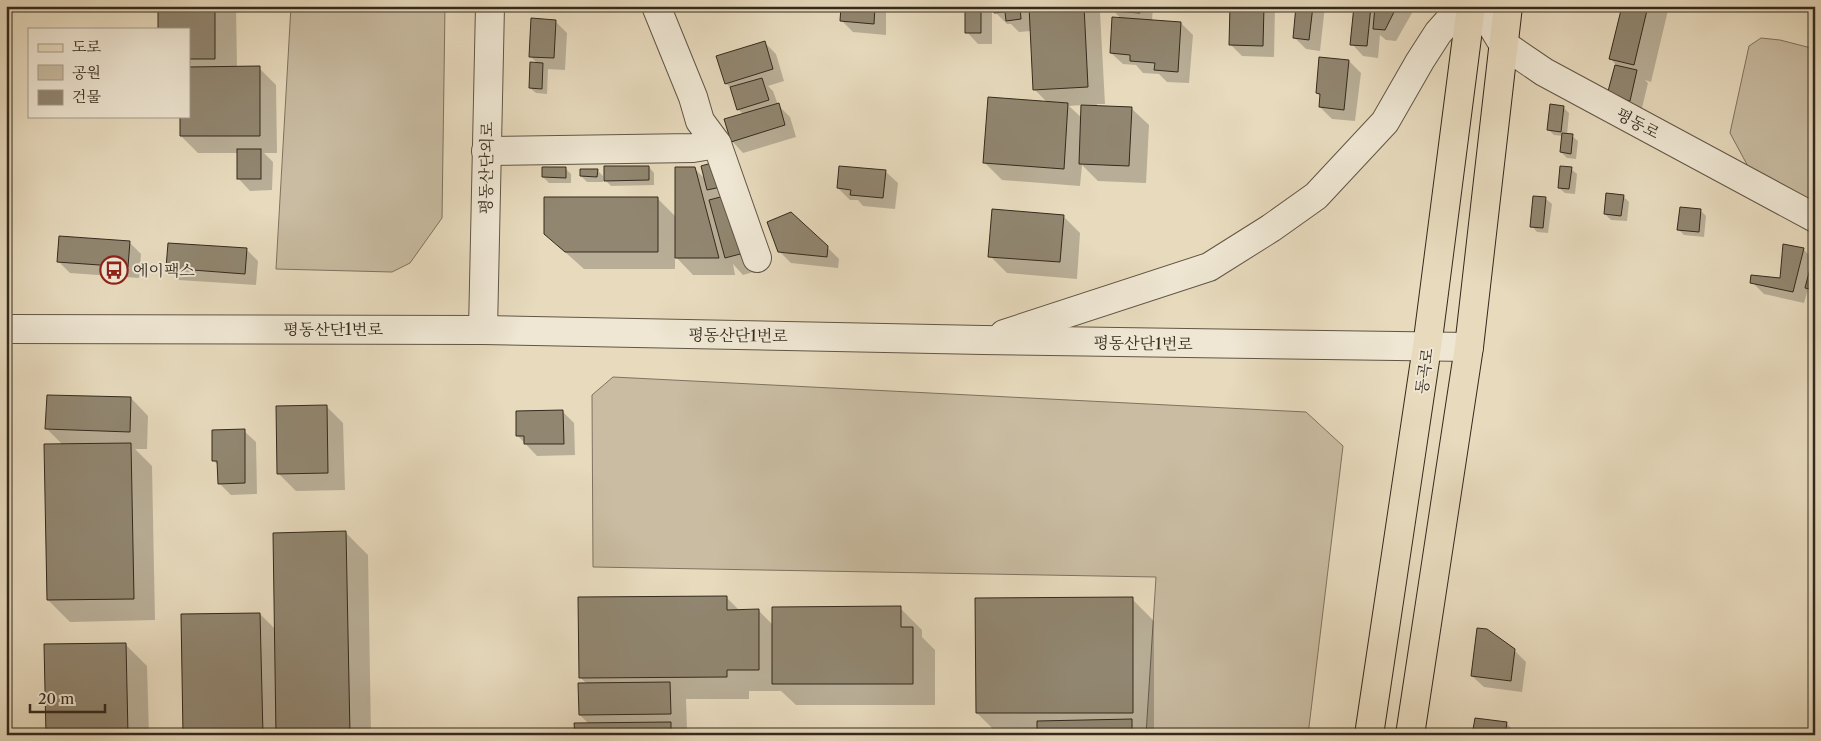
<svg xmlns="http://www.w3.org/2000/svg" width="1821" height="741" font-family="'Libre Caslon Text','Noto Serif KR',serif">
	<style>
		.green { fill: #c9bca2; stroke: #7e7360 }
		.shadow { fill: #0003; fill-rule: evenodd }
		.building { fill: #918670; stroke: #342a1d }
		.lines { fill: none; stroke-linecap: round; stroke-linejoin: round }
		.minor-casing { stroke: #615645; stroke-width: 30 }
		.major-casing { stroke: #342a1d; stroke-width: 30 }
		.minor { stroke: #efe7d4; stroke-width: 28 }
		.major { stroke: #e7dabd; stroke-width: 28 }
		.labels { text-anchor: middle; stroke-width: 4; stroke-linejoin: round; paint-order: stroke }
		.street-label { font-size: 16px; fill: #342a1d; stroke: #efe7d4 }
		.poi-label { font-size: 16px; fill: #342a1d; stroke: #efe7d4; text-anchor: start }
	</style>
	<rect width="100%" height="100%" fill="#e7dabd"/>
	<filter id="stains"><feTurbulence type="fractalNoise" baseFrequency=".004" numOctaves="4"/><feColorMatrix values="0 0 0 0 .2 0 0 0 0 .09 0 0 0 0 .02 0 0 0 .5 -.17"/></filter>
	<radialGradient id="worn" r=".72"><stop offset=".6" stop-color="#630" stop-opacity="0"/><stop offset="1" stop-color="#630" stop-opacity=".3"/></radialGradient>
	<g class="green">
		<path d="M291,6H445L442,218L410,263L392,272L276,269Z"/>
		<path d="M1761,38L1780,40L1815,49V202L1751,172L1730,133L1749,46Z"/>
		<path d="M613,377L1306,412L1343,446L1308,735H1146L1156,577L593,567L592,395Z"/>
	</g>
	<g class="shadow">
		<path d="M159,6H236L237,68H259L276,85L277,153H264L273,162L272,190L250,191L239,179L238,153H198L181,136L189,116V29Z"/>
		<path d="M843,6H886V35L853,32L841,20Z"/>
		<path d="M905,6H939L910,11Z"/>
		<path d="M962,6H992V44H978L967,32L966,12Z"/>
		<path d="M995,6H1095L1100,12L1105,104H1097V106L1131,108L1149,125L1146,183L1098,181L1082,165L1080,186L1002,180L985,163L1048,103L1034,89L1031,31L1019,32L1011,24H1007L995,12ZM1083,105L1082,118L1069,106Z"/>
		<path d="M1113,6H1153L1152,21L1181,23L1193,35L1189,83L1167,82L1159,74L1143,73L1136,65L1123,64L1111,53L1121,19L1113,10Z"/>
		<path d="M1232,6H1275L1274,57L1242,56L1231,45Z"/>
		<path d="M1297,6H1325L1320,51L1306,49L1294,37Z"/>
		<path d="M1356,6H1412V13L1396,41L1386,40L1380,35L1378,58L1363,56L1352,44Z"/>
		<path d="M1629,6H1669L1651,82L1645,80L1648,83L1641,112L1609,95L1616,65L1611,59Z"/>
		<path d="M555,21L567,33L565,70L548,69L547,94L536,93L530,88L538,64L530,56Z"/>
		<path d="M764,42L776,54L784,81L768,86L773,91L778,105L790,117L796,137L743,153L732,141L744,115L738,109L732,90L726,83Z"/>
		<path d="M1349,61L1361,73L1355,121L1332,119L1320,107L1321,97L1317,93Z"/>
		<path d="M1563,107L1569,113L1567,135L1572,136L1578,141L1576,159L1567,158L1561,152L1563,136L1554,135L1549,130Z"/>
		<path d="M702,166L745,214L760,270L743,275L733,264L735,275H693L675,256V269H584L545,234L657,198L676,217L694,168L706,180Z"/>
		<path d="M649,167L654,173V185L611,186L605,180Z"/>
		<path d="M840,167L886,172L898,183L895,209L863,206L858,200H850L838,188Z"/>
		<path d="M566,169L571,174V183H549L543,177Z"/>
		<path d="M1571,169L1577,174L1575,194L1565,193L1559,188Z"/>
		<path d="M597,170L603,176V182H587L581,176Z"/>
		<path d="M1623,196L1629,202L1627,221L1611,220L1605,214Z"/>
		<path d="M1535,198L1546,199L1552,204L1548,233L1537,232L1532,226Z"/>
		<path d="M1700,210L1706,216L1704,237L1684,235L1679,230Z"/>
		<path d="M1063,216L1080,233L1077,279L1007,273L990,256Z"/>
		<path d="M129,242L141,254L139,278L70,273L58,261Z"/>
		<path d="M827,247L839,259L838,268L791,263L779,251Z"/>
		<path d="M246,249L258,261L256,285L179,280L167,268Z"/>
		<path d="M1803,249L1813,259L1815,254V296L1808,289L1804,303L1764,294L1752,282L1781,280Z"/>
		<path d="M131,398L148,416L147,449H135L152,466L155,620L70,622L48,600L63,445L47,429Z"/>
		<path d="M326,406L343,423L345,490L296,491L278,473Z"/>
		<path d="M563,412L574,423L575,455L537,456L517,435Z"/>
		<path d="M244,431L256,442L257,494L231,495L219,483V466L214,461Z"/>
		<path d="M346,533L368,555L371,735H184L260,614L276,630Z"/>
		<path d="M726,597L740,611L758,610L773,625L900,608L922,630V637L935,650V705H796L781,691H749V699H686L687,730H678L682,735H576L589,724L580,715L587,684L580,677Z"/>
		<path d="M1132,599L1154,621V735H999L977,713Z"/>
		<path d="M125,644L147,666L149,735H47Z"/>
		<path d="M1514,650L1526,662L1522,692L1484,687L1472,676Z"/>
		<path d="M1506,723L1518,735H1474Z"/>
	</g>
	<g class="building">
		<path d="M158,6H215V59H189V29H158Z"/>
		<path d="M841,6H875L874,24L840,21Z"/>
		<path d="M960,6H981V33H965V7Z"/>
		<path d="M993,6H1020L1021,19L1006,21L1005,12L994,13Z"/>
		<path d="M1029,6H1084L1088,87L1033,90Z"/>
		<path d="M1112,6H1140V13L1111,11Z"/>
		<path d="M1230,6H1264L1263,46L1229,45Z"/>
		<path d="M1296,6H1313L1309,40L1293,38Z"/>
		<path d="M1354,6H1371L1367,46L1350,45Z"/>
		<path d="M1375,6H1397L1385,30L1373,29Z"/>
		<path d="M1622,6H1648L1634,65L1609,59Z"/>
		<path d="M1112,17L1181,22L1178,72L1154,70L1155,63L1130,61V55L1110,53Z"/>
		<path d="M531,18L556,20L554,58L529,57Z"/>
		<path d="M765,41L773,69L725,84L716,56Z"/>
		<path d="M1319,57L1349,60L1344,110L1319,107L1320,94L1316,93Z"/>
		<path d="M530,62L543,63L542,89L529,88Z"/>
		<path d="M1615,65L1637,70L1630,101L1607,95Z"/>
		<path d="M260,66V136H180V116H189V67Z"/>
		<path d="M762,78L769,100L737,110L730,87Z"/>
		<path d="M988,97L1068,103L1064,169L983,163Z"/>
		<path d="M779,103L785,125L731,142L724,119Z"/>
		<path d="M1550,104L1564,106L1561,132L1547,130Z"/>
		<path d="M1081,105L1132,107L1129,166L1079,164Z"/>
		<path d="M1562,133L1573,134L1571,154L1560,152Z"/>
		<rect x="237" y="149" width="24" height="30"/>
		<path d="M715,162L721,187L707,190L701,166Z"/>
		<path d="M604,166H649V180L604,181Z"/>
		<path d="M839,166L886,170L883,198L850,195L851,190L837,188Z"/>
		<path d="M1560,166L1572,167L1569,189L1558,188Z"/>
		<path d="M542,167H566V178L542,177Z"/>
		<path d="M675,167H695L719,258H675Z"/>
		<path d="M580,169H598L597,177L580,176Z"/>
		<path d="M1606,193L1624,195L1621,216L1604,214Z"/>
		<path d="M728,195L744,253L725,258L709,200Z"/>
		<path d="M1533,196L1546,197L1543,228L1530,227Z"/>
		<path d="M544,197H658V252H565L544,234Z"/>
		<path d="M1680,207L1701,209L1699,232L1677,230Z"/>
		<path d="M992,209L1064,215L1060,262L988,257Z"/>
		<path d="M791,212L828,246L827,257L778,252L767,222Z"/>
		<path d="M59,236L130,241L128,267L57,262Z"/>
		<path d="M168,243L247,248L245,274L166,268Z"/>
		<path d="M1783,244L1804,248L1793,292L1750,283L1751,275L1780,278Z"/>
		<path d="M1815,249V290L1805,288Z"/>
		<path d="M47,395L131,397L130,432L45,429Z"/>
		<path d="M327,405L328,473L277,474L276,406Z"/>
		<path d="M563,410L564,444H524V436H516V411Z"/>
		<path d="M245,429V483L218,484L217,461H212V430Z"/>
		<path d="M131,443L134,599L47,600L44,444Z"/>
		<path d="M346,531L350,735H276L273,533Z"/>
		<path d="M727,596V610L759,609V670H727V677L579,678L578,597Z"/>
		<path d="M1133,597V713H976L975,598Z"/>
		<path d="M901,606V627H913V684H772V607Z"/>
		<path d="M260,613L263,735H183L181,614Z"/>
		<path d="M1477,628L1487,629L1515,649L1511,681L1471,676Z"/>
		<path d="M126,643L128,735H46L44,644Z"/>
		<path d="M670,682L671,714L579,715L578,683Z"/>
		<path d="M1475,718L1507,722L1505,735H1472Z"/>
		<path d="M1132,719V735H1037V721Z"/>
		<path d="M671,722V735H575L574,723Z"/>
	</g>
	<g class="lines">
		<g class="minor-casing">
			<g id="minor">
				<path d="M1480,6L1503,44L1544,72L1815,218"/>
				<path d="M717,144L757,258"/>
				<path d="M486,151L693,148L717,144L700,121L693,97L656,6"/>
				<path d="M6,329L483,330L983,340L1469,347"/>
				<path d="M483,330L490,6"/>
				<path d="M1004,334L1209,267L1271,228L1316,196L1385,122L1420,61L1438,33L1462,6"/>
			</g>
		</g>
		<g class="major-casing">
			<g id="major">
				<path d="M1369,735L1427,347L1471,6"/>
				<path d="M1410,735L1469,347L1508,6"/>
			</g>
		</g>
		<use href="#minor" class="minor"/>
		<use href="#major" class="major"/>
	</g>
	<defs>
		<g id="bus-ring" transform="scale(1.4375)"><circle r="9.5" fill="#efe7d4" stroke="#8f2418" stroke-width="1.5"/><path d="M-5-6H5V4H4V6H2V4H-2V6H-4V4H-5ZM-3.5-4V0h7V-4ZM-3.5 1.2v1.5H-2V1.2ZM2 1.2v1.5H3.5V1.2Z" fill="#8f2418"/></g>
	</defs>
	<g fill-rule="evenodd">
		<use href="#bus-ring" x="114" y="270"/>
	</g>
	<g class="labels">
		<g class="street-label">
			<text transform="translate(1638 123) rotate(28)" y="6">평동로</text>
			<text transform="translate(486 168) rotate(-89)" y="6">평동산단외로</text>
			<text x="333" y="335">평동산단1번로</text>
			<text transform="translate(738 335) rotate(1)" y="6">평동산단1번로</text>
			<text transform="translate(1143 343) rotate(1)" y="6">평동산단1번로</text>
			<text transform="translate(1424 371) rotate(-82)" y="6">동곡로</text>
		</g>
		<g class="poi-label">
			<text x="133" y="276">에이팩스</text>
		</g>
	</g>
	<rect width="1821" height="741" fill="none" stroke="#e7dabd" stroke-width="25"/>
	<rect x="8" y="8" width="1806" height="726" fill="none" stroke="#342a1d" stroke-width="2.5"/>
	<rect x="12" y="12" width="1796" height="716" fill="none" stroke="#342a1d"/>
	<rect x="28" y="28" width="162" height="90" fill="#efe7d4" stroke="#a49b8b"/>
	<rect x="38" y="44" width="25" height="8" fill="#e7dabd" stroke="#a49b8b"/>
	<text x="72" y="52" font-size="15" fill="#342a1d">도로</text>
	<rect x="38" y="65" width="25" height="15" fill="#c9bca2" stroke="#a49b8b"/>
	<text x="72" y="78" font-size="15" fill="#342a1d">공원</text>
	<rect x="38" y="90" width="25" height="15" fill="#918670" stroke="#a49b8b"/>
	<text x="72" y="102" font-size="15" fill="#342a1d">건물</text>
	<path d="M30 704v8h75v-8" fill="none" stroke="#342a1d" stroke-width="2.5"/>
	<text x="38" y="704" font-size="15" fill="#342a1d" stroke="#efe7d4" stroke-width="4" paint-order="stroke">20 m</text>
	<rect width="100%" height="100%" filter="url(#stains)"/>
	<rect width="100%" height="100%" fill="url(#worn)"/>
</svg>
